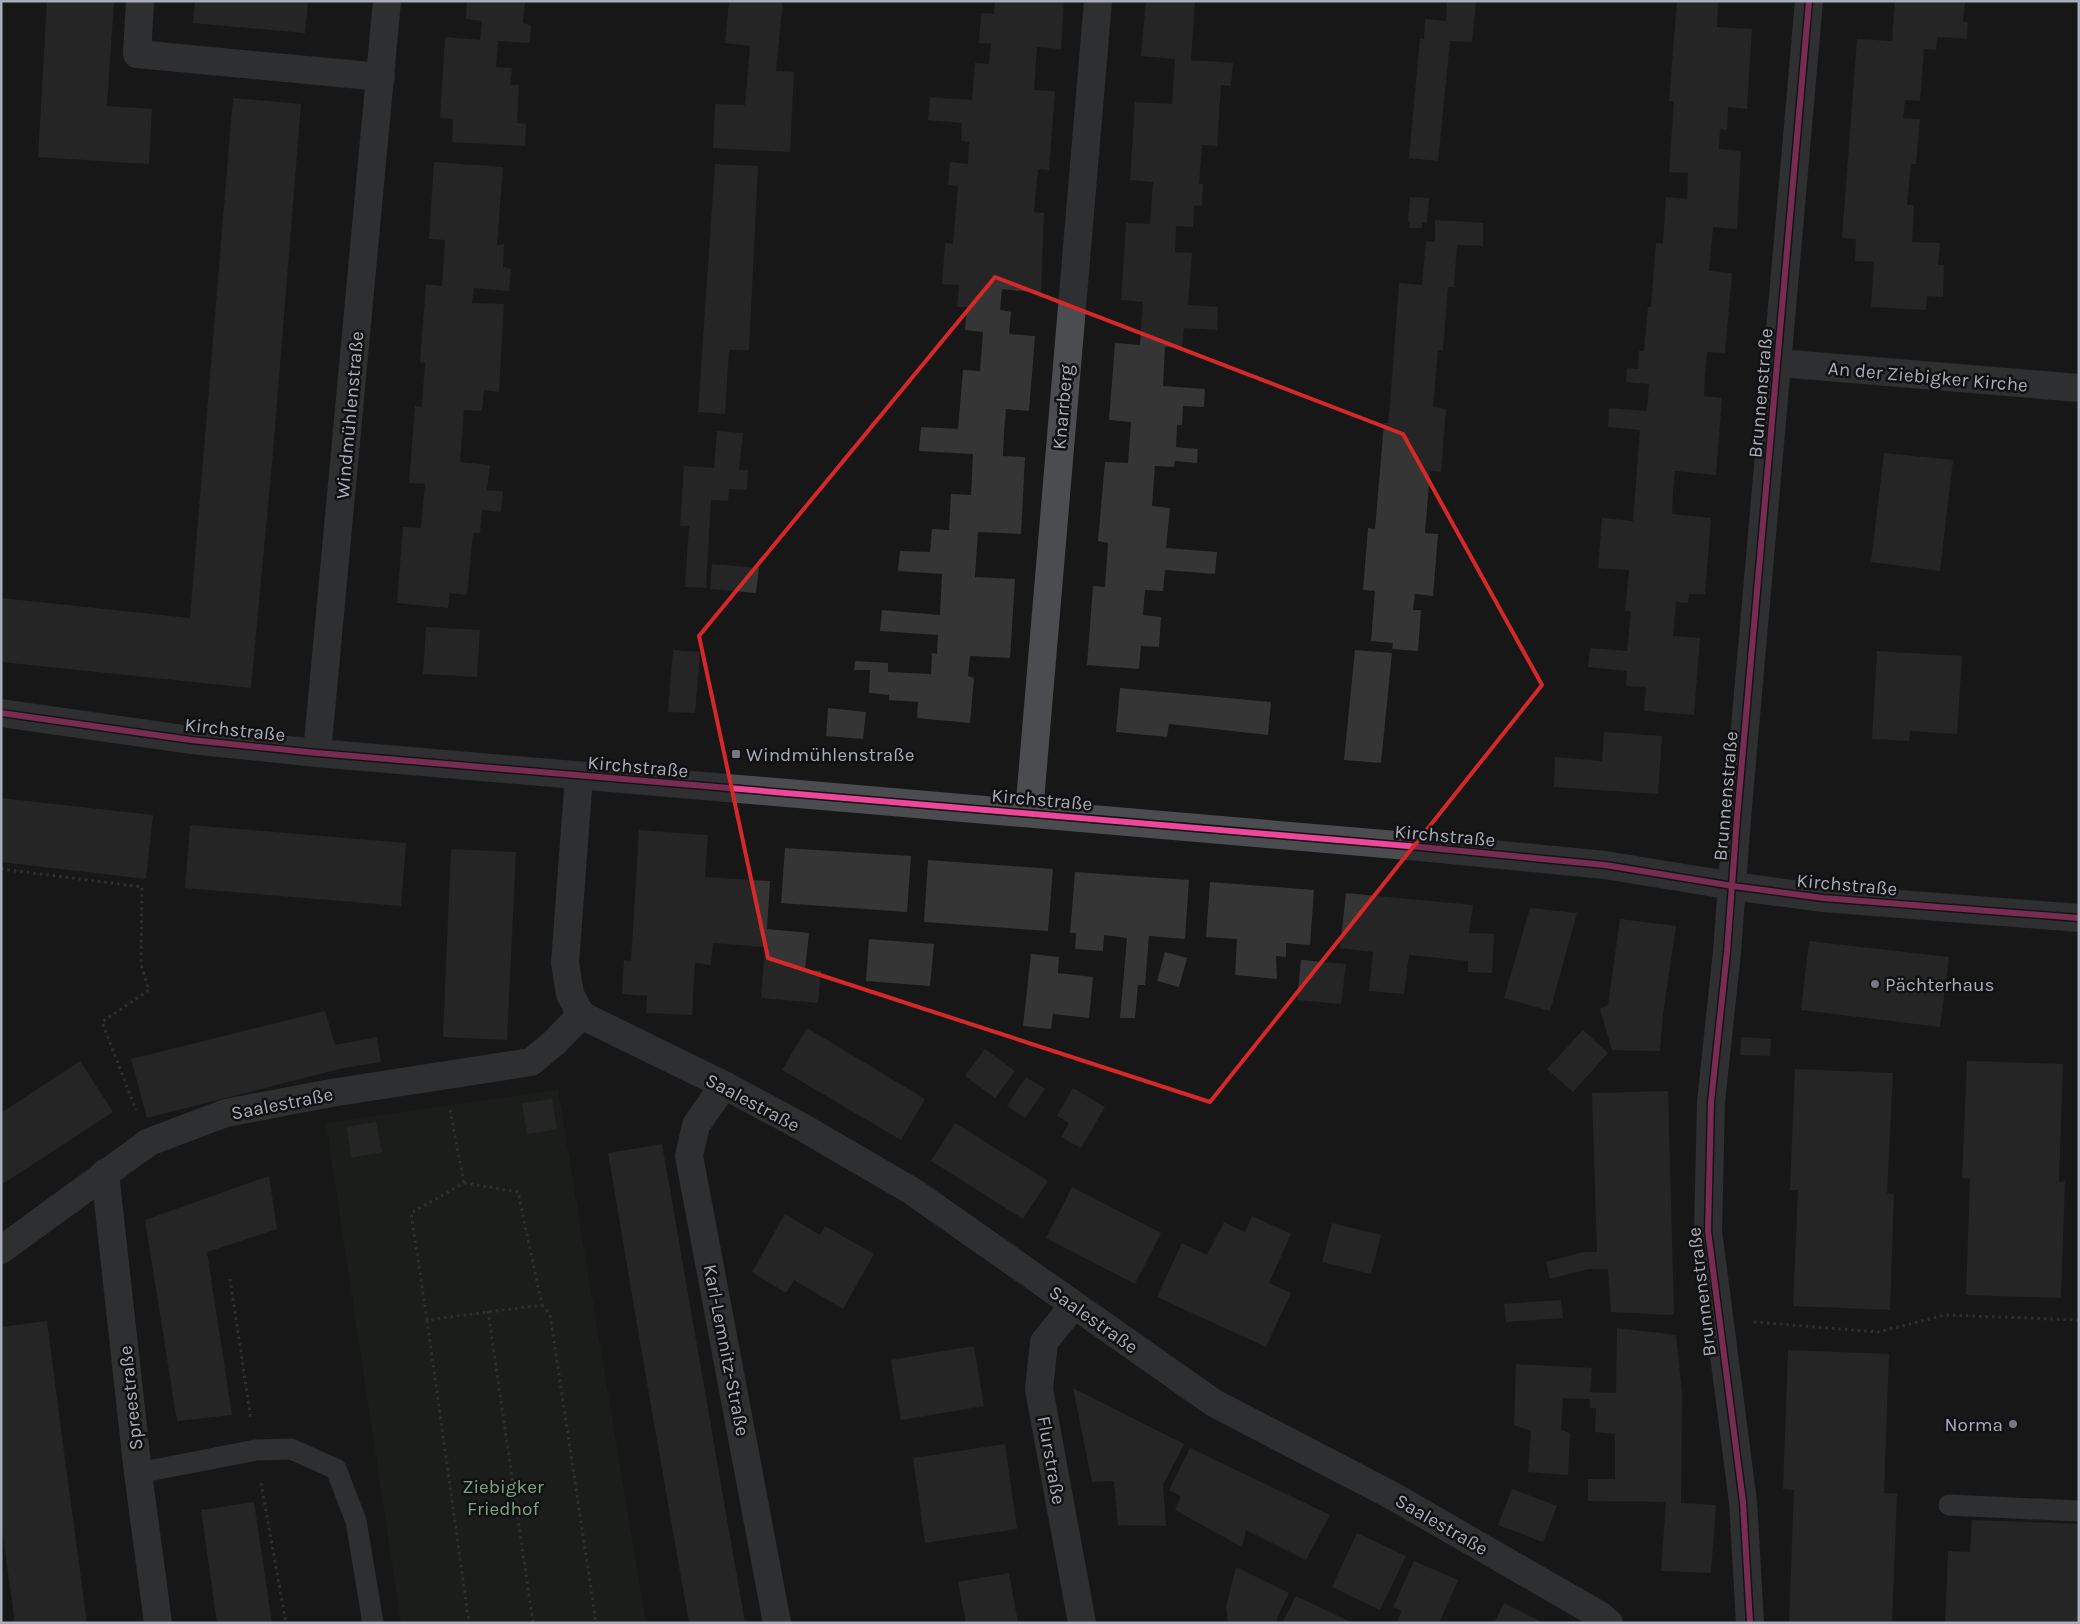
<svg xmlns="http://www.w3.org/2000/svg" width="2080" height="1624" font-family="Karla,sans-serif">
	<style>
		.green { fill: #1d241e }
		.building { fill: #353536 }
		.lines { fill: none; stroke-linecap: round; stroke-linejoin: round }
		.path { stroke: #4d4e52; stroke-width: 3; stroke-dasharray: 2.5 4; stroke-linecap: butt }
		.lane { stroke: #4b4c50; stroke-width: 21 }
		.street { stroke: #4b4c50; stroke-width: 28 }
		.cycleway-casing { stroke: #111113; stroke-width: 9 }
		.cycleway { stroke: #ed469a; stroke-width: 6 }
		.marked { fill: none; stroke: #d62828; stroke-width: 4; stroke-linejoin: round }
		.poi-dot { fill: #757880; stroke: #111113; stroke-width: 2 }
		.labels { text-anchor: middle; stroke-width: 5; stroke-linejoin: round; paint-order: stroke }
		.street-label { font-size: 19px; fill: #a8adb8; stroke: #111113 }
		.poi-label { font-size: 19px; fill: #a8adb8; stroke: #111113; text-anchor: start }
		.park-label { font-size: 19px; fill: #7fa381; stroke: #111113 }
	</style>
	<rect width="100%" height="100%" fill="#171717"/>
	<path class="green" d="M558,1090L646,1623H401L326,1123Z"/>
	<g class="building">
		<path d="M47,1H114L107,106L152,109L149,164L38,157Z"/>
		<path d="M195,1H308L305,33L193,23Z"/>
		<path d="M467,1H525L523,23L531,25L530,43L498,41L496,67L512,68L510,85H519L517,123L526,124L525,146L452,142L453,119L440,118L445,37L480,40L482,21L466,19Z"/>
		<path d="M729,1H783L776,71L794,72L790,152L713,148L715,104L745,105L750,46L725,43Z"/>
		<path d="M995,1H1064L1061,49L1037,47L1034,90L1055,91L1049,170L1038,169L1034,212L1044,213L1041,293L1002,289L1000,310L1011,312L1009,334L1035,336L1029,411L1006,409L1004,433L1003,456L1025,457L1021,534L978,532L975,577L1015,579L1010,658L970,656L968,676L974,678L970,723L917,718L918,702L889,700V695L869,693L870,670H854L855,661L888,663V672L931,674L932,653L937,654L938,635L880,631L882,610L940,615L942,574L898,571L900,551L930,552L932,529L949,530L951,494L971,495L973,454L919,451L921,427L958,429L963,370L980,371L983,332L965,330L967,307H957L959,285L942,284L945,243L953,244L958,186L948,185L950,162L968,164L969,142L961,141L962,123L928,120L930,97L972,100L975,63L989,64L991,44L979,43L981,13L994,14Z"/>
		<path d="M1146,1H1195L1191,60L1233,63L1231,86L1221,85L1217,146L1202,145L1199,184H1203L1202,205L1194,206L1193,227L1176,226L1175,252L1192,253L1188,305L1218,307L1217,330L1184,328L1182,348L1165,347L1163,386L1205,389L1204,407L1183,406L1182,425H1177L1176,447L1198,449L1197,463L1175,461L1174,467L1155,466L1152,506L1170,508L1166,548L1217,552L1215,574L1165,570L1163,591L1145,590L1143,615L1161,617L1159,647L1141,646L1139,669L1087,665L1093,586L1105,587L1108,543L1098,541L1105,462L1128,463L1131,422L1109,420L1115,343L1140,345L1143,302L1121,300L1126,223L1150,224L1153,182L1130,180L1135,102L1172,104L1175,59L1141,56Z"/>
		<path d="M1447,1H1476L1472,42L1450,41L1438,161L1409,158L1420,38L1424,39L1425,19L1446,21Z"/>
		<path d="M1677,1H1718L1717,27L1752,29L1747,109L1728,107L1727,130L1720,129L1719,149L1741,151L1737,229L1713,227L1709,271L1732,273L1725,353L1707,352L1705,375L1704,396L1722,398L1716,475L1675,471L1673,491L1672,514L1711,518L1705,594H1689L1688,603L1676,602L1673,636L1700,638L1694,715L1644,711L1646,687L1626,686L1627,671L1588,667L1590,648L1627,651L1631,611H1625L1629,570L1598,568L1602,518L1633,521L1640,430L1608,427L1609,408L1647,411L1649,384L1626,382L1627,368L1638,369L1639,351H1644L1648,307H1651L1656,243L1663,244L1666,197L1687,199L1688,173L1669,172L1674,101H1669Z"/>
		<path d="M1895,1L1965,2L1963,22H1968L1967,39L1937,37L1936,50L1924,49L1920,101L1905,100L1903,118L1920,119L1916,164H1911L1907,205H1914L1912,242L1940,243L1938,265H1944L1943,297L1927,296L1926,310L1871,307L1874,262L1855,261L1856,239L1842,238L1857,39L1892,41Z"/>
		<path d="M233,98L301,104L273,452L251,688L1,662V598L190,618Z"/>
		<path d="M434,162L503,167L497,245L504,244L503,267L511,269L509,291L474,288L472,303L504,304L499,392L484,390L482,411L464,410L460,462L490,465L487,490L503,491L501,512L482,510L480,533H473L467,595L450,593L448,608L397,603L403,527L421,528L425,484L409,483L415,406L422,407L425,363L420,362L426,284L442,286L445,240L429,239Z"/>
		<path d="M715,164L758,166L749,350H729L725,414L698,412Z"/>
		<path d="M1410,197L1429,198L1427,223L1422,222V228H1409L1410,222H1408Z"/>
		<path d="M1435,220L1483,223V246L1457,245L1454,287H1448L1443,350H1438L1433,407L1446,409L1441,472L1430,471L1425,533L1438,534L1433,596L1415,594L1413,610H1421L1418,651L1392,649L1393,643L1371,641L1375,591L1363,590L1368,528L1375,529L1384,423H1388L1390,405L1399,283L1422,285L1426,241L1435,242Z"/>
		<path d="M717,431L743,433L739,470H748L747,490L729,489L728,501L711,500L706,588L685,587L689,526H680L684,466L714,468Z"/>
		<path d="M1884,453L1953,460L1940,571L1871,562Z"/>
		<path d="M712,564L759,568L756,593L710,589Z"/>
		<path d="M426,627L480,630L477,677L423,674Z"/>
		<path d="M673,650L700,652L695,713L668,712Z"/>
		<path d="M1355,650L1392,653L1381,763L1344,760Z"/>
		<path d="M1877,651L1962,656L1957,734L1910,731L1909,741L1872,739Z"/>
		<path d="M1120,688L1271,702L1268,735L1169,724L1167,737L1116,732Z"/>
		<path d="M828,708L866,712L863,739L826,736Z"/>
		<path d="M1604,732L1662,736L1658,794L1554,787L1555,757L1602,761Z"/>
		<path d="M1,798L153,815L146,879L1,862Z"/>
		<path d="M190,825L406,843L401,906L185,888Z"/>
		<path d="M639,830L708,835L705,877L770,881L767,929L809,933L805,970L821,971L818,1003L761,998L765,947L713,943L711,965L695,963L692,1015L646,1013L647,996L622,994L624,960L631,961Z"/>
		<path d="M785,848L911,856L907,912L781,903Z"/>
		<path d="M451,849L516,852L507,1040L443,1037Z"/>
		<path d="M928,860L1053,869L1048,931L924,922Z"/>
		<path d="M1075,872L1189,880L1185,939L1149,936L1145,985H1138L1135,1018H1120L1127,938L1104,935L1103,951L1075,949L1076,933H1070Z"/>
		<path d="M1210,882L1314,890L1310,945L1286,943V957L1276,956L1277,979L1235,975L1237,939L1206,937Z"/>
		<path d="M1346,893L1473,905L1469,933L1494,934L1492,973L1468,972V961L1409,955L1404,994L1369,991L1373,952L1340,948Z"/>
		<path d="M1530,908L1577,913L1550,1011L1504,998Z"/>
		<path d="M1620,919L1676,926L1663,1014L1660,1051L1612,1050L1600,1009L1608,1005Z"/>
		<path d="M869,939L934,944L930,986L866,981Z"/>
		<path d="M1809,941L1949,957L1940,1027L1801,1010Z"/>
		<path d="M1165,952L1187,958L1179,987L1157,981Z"/>
		<path d="M1031,954L1059,957L1058,973L1093,977L1089,1018L1053,1014L1051,1029L1023,1026Z"/>
		<path d="M1301,960L1346,964L1341,1004L1297,1000Z"/>
		<path d="M325,1011L335,1045L377,1037L381,1062L339,1069L147,1118L131,1059Z"/>
		<path d="M807,1028L925,1099L901,1140L782,1070Z"/>
		<path d="M1583,1030L1608,1053L1573,1092L1547,1069Z"/>
		<path d="M1741,1037L1771,1039L1770,1056L1740,1055Z"/>
		<path d="M985,1049L1015,1071L995,1098L965,1076Z"/>
		<path d="M80,1061L113,1112L1,1185V1113Z"/>
		<path d="M1967,1061L2063,1064L2059,1182L2065,1181L2061,1298L1966,1295L1970,1179L1962,1178Z"/>
		<path d="M1795,1069L1893,1073L1887,1193L1894,1194L1890,1310L1793,1306L1798,1190H1790Z"/>
		<path d="M1026,1077L1045,1089L1025,1118L1007,1106Z"/>
		<path d="M1073,1088L1105,1107L1081,1148L1061,1137L1069,1123L1057,1116Z"/>
		<path d="M1668,1091L1674,1315L1611,1312L1608,1269H1588L1550,1279L1546,1262L1584,1252H1597L1592,1093Z"/>
		<path d="M552,1099L557,1129L527,1134L522,1103Z"/>
		<path d="M376,1122L382,1152L351,1158L347,1127Z"/>
		<path d="M955,1123L1048,1181L1023,1219L931,1161Z"/>
		<path d="M662,1144L677,1230L745,1623H689L652,1412L608,1153Z"/>
		<path d="M269,1176L277,1229L207,1252L232,1415L177,1421L145,1220Z"/>
		<path d="M1072,1187L1161,1233L1135,1284L1046,1238Z"/>
		<path d="M785,1214L820,1235L825,1226L874,1254L843,1309L794,1280L786,1293L752,1272Z"/>
		<path d="M1252,1216L1291,1234L1269,1283L1291,1293L1266,1347L1157,1297L1182,1243L1207,1255L1224,1222L1245,1232Z"/>
		<path d="M1332,1223L1381,1235L1371,1274L1322,1262Z"/>
		<path d="M1561,1300L1563,1318L1506,1322L1504,1304Z"/>
		<path d="M47,1321L62,1437L87,1623H15L1,1522V1327Z"/>
		<path d="M1617,1328L1676,1335L1682,1393L1681,1503L1716,1505L1711,1573L1661,1571L1666,1502L1588,1501V1479H1615V1434L1595,1432L1596,1408H1590V1399L1563,1398L1561,1430L1570,1433L1568,1475L1528,1472L1531,1431L1514,1425L1516,1364L1592,1368L1590,1392L1616,1393Z"/>
		<path d="M974,1346L984,1406L901,1420L891,1360Z"/>
		<path d="M1788,1350L1889,1354L1884,1493L1897,1494L1892,1623H1789L1794,1490L1783,1489Z"/>
		<path d="M1073,1388L1184,1444L1163,1485L1166,1526L1118,1525L1114,1481L1092,1482Z"/>
		<path d="M1005,1444L1017,1529L925,1543L913,1458Z"/>
		<path d="M1190,1448L1330,1515L1306,1560L1246,1530L1242,1547L1175,1510L1181,1496L1169,1490Z"/>
		<path d="M1512,1489L1557,1506L1543,1542L1498,1525Z"/>
		<path d="M254,1502L272,1623H217L201,1510Z"/>
		<path d="M1972,1520L2079,1524V1623H1945L1948,1551L1970,1552Z"/>
		<path d="M1357,1533L1406,1556L1380,1610L1332,1587Z"/>
		<path d="M1414,1561L1458,1580L1439,1623H1396L1402,1611L1393,1607Z"/>
		<path d="M1236,1567L1289,1593L1277,1618V1623H1228L1226,1606Z"/>
		<path d="M1009,1573L1018,1623H966L958,1582Z"/>
		<path d="M1296,1596L1353,1623H1282Z"/>
		<path d="M1504,1603L1544,1623H1494Z"/>
	</g>
	<g class="lines">
		<g class="path">
			<path d="M1,869L142,887L141,965L149,990L102,1022L136,1110"/>
			<path d="M450,1110L464,1183"/>
			<path d="M464,1183L518,1192L542,1305L427,1320L411,1213Z"/>
			<path d="M230,1279L251,1420"/>
			<path d="M542,1305L550,1314L596,1623"/>
			<path d="M488,1311L533,1623"/>
			<path d="M427,1320L469,1623"/>
			<path d="M1754,1322L1878,1332L1945,1315L2079,1320"/>
			<path d="M261,1483L286,1623"/>
		</g>
		<g class="lane">
			<path d="M138,1473L256,1450L291,1449L336,1469L356,1521L373,1623"/>
			<path d="M1949,1505L2079,1511"/>
		</g>
		<g class="street">
			<path d="M140,1L137,54L381,77"/>
			<path d="M1778,363L2079,388"/>
			<path d="M1,713L191,740L317,753L1420,847L1605,865L1733,886L1823,898L2079,918"/>
			<path d="M317,753L387,1"/>
			<path d="M1029,813L1098,1"/>
			<path d="M581,1015L724,1085L802,1127L912,1191L1214,1403L1391,1495L1601,1616L1609,1623"/>
			<path d="M724,1085L696,1125L689,1156L777,1623"/>
			<path d="M105,1173L138,1473L158,1623"/>
			<path d="M1,1250L149,1142L226,1113L331,1093L531,1062L555,1042L581,1015L570,994L565,963L579,776"/>
			<path d="M1073,1306L1044,1342L1039,1389L1082,1623"/>
			<path d="M1750,1623L1743,1502L1708,1231L1711,1102L1727,952L1737,818L1809,1"/>
		</g>
		<g class="cycleway-casing">
			<g id="cycleway">
				<path d="M1,713L191,740L317,753L1420,847L1605,865L1733,886L1823,898L2079,918"/>
				<path d="M1750,1623L1743,1502L1708,1231L1711,1102L1727,952L1737,818L1809,1"/>
			</g>
		</g>
		<use href="#cycleway" class="cycleway"/>
	</g>
	<path d="M0 0H2080V1624H0ZM995,277L1403,434L1542,685L1210,1102L768,958L699,636Z" fill="#171717" fill-opacity=".55" fill-rule="evenodd"/>
	<path class="marked" d="M995,277L1403,434L1542,685L1210,1102L768,958L699,636Z"/>
	<g class="poi-dot">
		<rect x="731" y="749" width="10" height="10" rx="2.5"/>
		<circle cx="1875" cy="984" r="5"/>
		<circle cx="2013" cy="1424" r="5"/>
	</g>
	<g class="labels">
		<g class="street-label">
			<text transform="translate(1928 376) rotate(5)" y="7">An der Ziebigker Kirche</text>
			<text transform="translate(1760 393) rotate(-85)" y="7">Brunnenstraße</text>
			<text transform="translate(1062 407) rotate(-85)" y="7">Knarrberg</text>
			<text transform="translate(349 415) rotate(-85)" y="7">Windmühlenstraße</text>
			<text transform="translate(235 729) rotate(6)" y="7">Kirchstraße</text>
			<text transform="translate(638 766) rotate(5)" y="7">Kirchstraße</text>
			<text transform="translate(1725 796) rotate(-85)" y="7">Brunnenstraße</text>
			<text transform="translate(1042 799) rotate(5)" y="7">Kirchstraße</text>
			<text transform="translate(1445 835) rotate(5)" y="7">Kirchstraße</text>
			<text transform="translate(1847 884) rotate(5)" y="7">Kirchstraße</text>
			<text transform="translate(753 1102) rotate(28)" y="7">Saalestraße</text>
			<text transform="translate(282 1103) rotate(-11)" y="7">Saalestraße</text>
			<text transform="translate(1701 1292) rotate(-97)" y="7">Brunnenstraße</text>
			<text transform="translate(1094 1319) rotate(35)" y="7">Saalestraße</text>
			<text transform="translate(727 1350) rotate(79)" y="7">Karl-Lemnitz-Straße</text>
			<text transform="translate(130 1398) rotate(-96)" y="7">Spreestraße</text>
			<text transform="translate(1052 1460) rotate(80)" y="7">Flurstraße</text>
			<text transform="translate(1442 1524) rotate(30)" y="7">Saalestraße</text>
		</g>
		<g class="poi-label">
			<text x="746" y="761">Windmühlenstraße</text>
			<text x="1885" y="991">Pächterhaus</text>
			<text x="2003" y="1431" text-anchor="end">Norma</text>
		</g>
		<g class="park-label">
			<text x="503" y="1493">Ziebigker<tspan x="503" dy="22">Friedhof</tspan></text>
		</g>
	</g>
	<rect width="2080" height="1624" fill="none" stroke="#a8adb8" stroke-width="5"/>
</svg>
